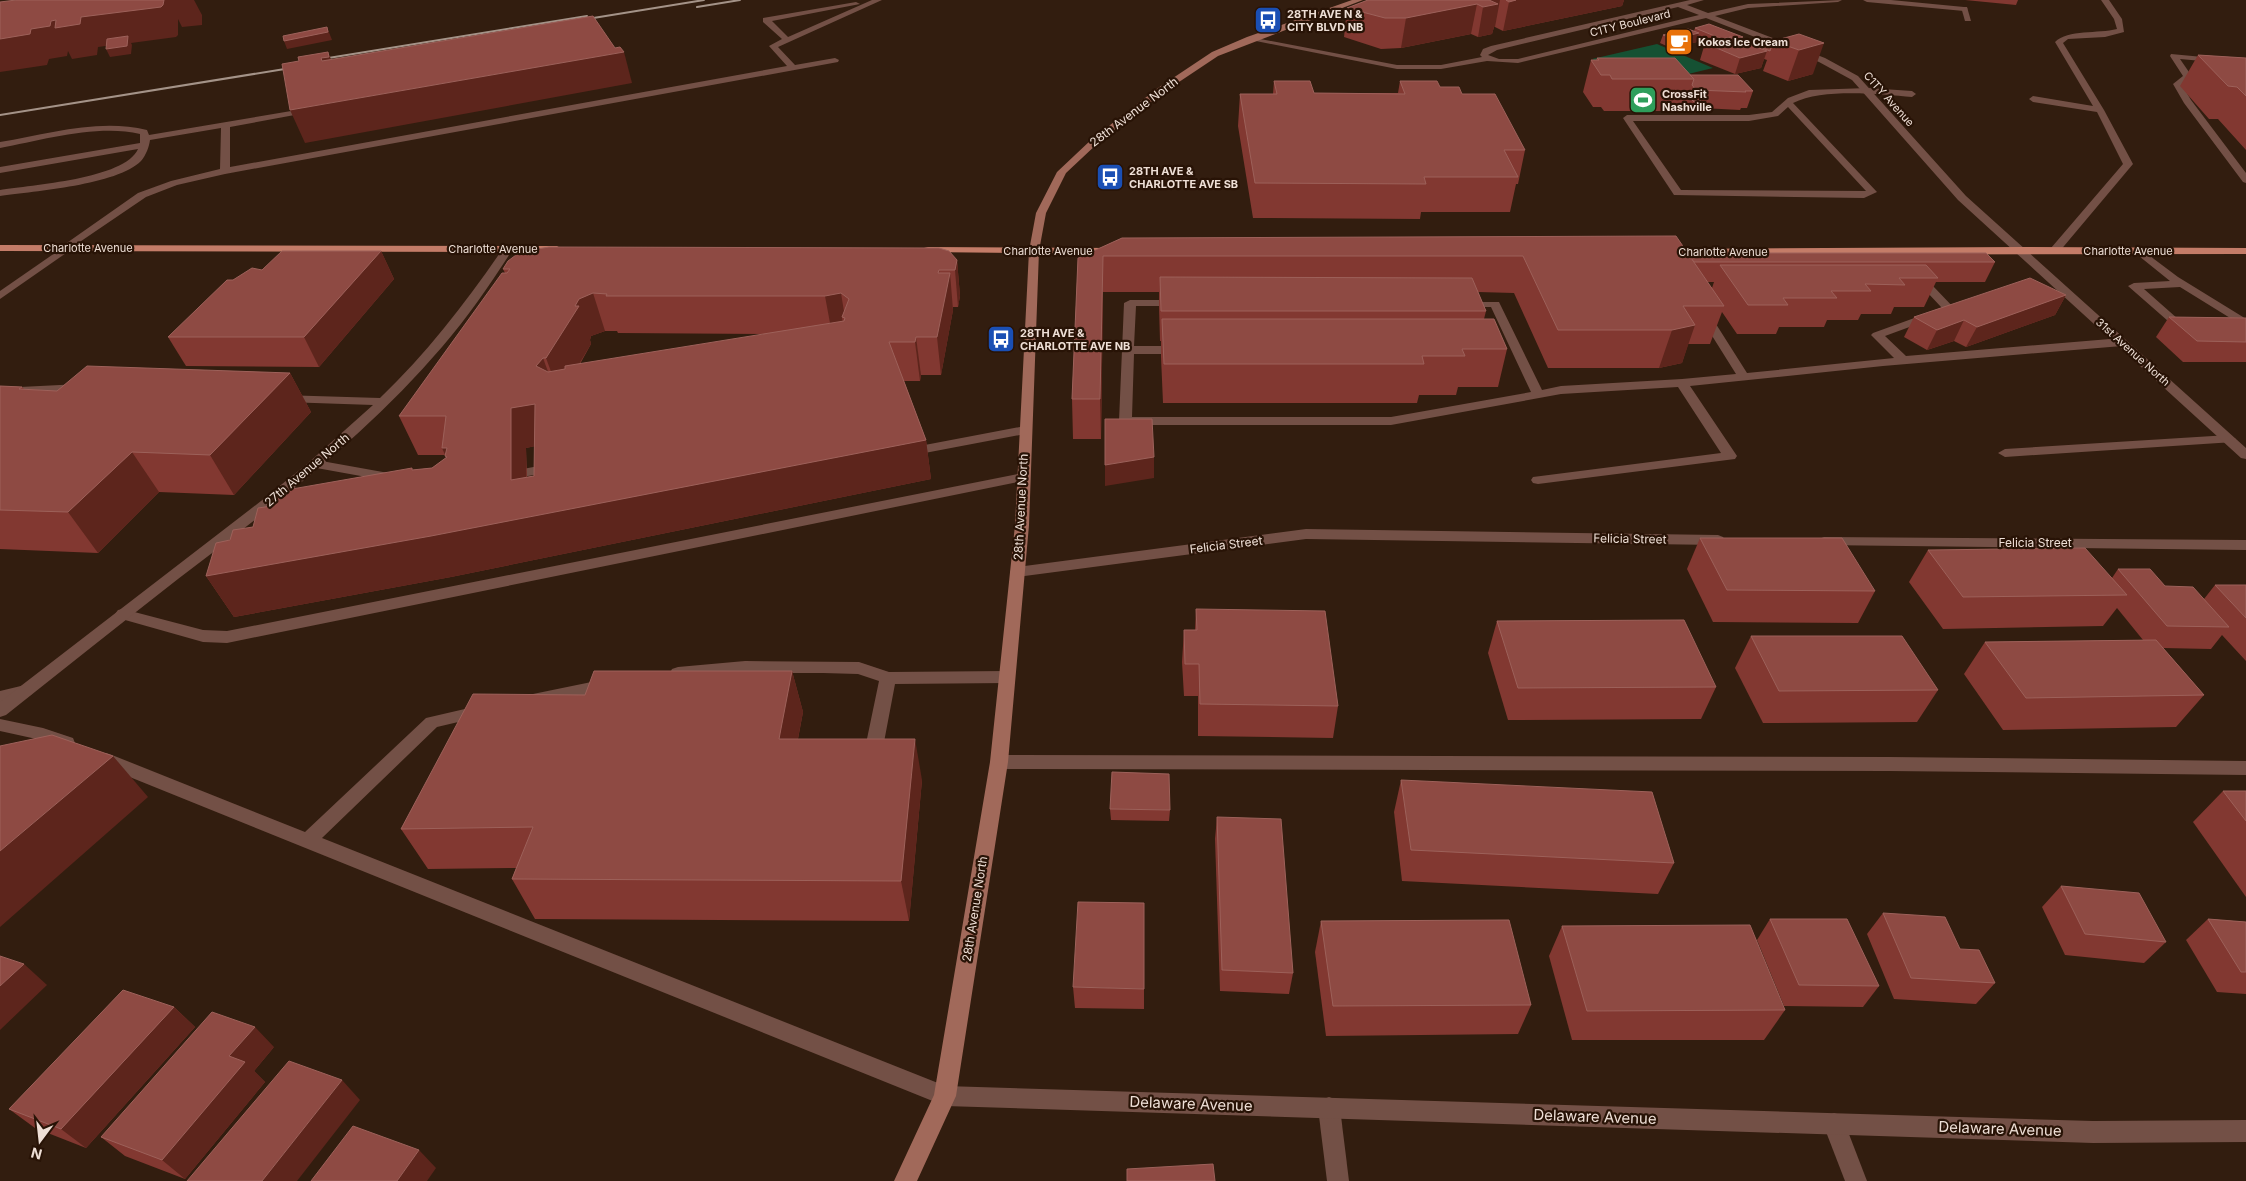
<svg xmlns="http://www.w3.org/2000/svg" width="2246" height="1181" font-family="Inter,sans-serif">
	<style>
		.green { fill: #155133 }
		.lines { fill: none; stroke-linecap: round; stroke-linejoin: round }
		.lane { fill: #735046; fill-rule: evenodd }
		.street { fill: #735046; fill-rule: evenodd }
		.secondary { fill: #a1695a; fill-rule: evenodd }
		.primary { fill: #c47c68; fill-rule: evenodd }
		.rail { stroke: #a49388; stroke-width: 2 }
		.wall { fill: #823831; fill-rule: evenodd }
		.shaded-wall { fill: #5d251c }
		.building { fill: #8e4a43; stroke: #9d615a; fill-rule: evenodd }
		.labels { text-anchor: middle; stroke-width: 4.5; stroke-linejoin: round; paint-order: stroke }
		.far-poi-label { font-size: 11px; font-weight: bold; fill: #eedfd6; stroke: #281306; text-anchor: start }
		.far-street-label { font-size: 11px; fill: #eedfd6; stroke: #281306 }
		.street-label { font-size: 12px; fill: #eedfd6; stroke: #281306 }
		.near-street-label { font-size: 15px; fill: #eedfd6; stroke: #281306 }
	</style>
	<rect width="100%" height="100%" fill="#321d0f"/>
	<path class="green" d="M1657,44L1713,68L1647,84L1592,59Z"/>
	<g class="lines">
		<g class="lane">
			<path d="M872,0H882L778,47L795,65L835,58L839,60L838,62L225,174L177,185L146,197L65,252L60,249L61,247L138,193L171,181L220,169L221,128L150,140C149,147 146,155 141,161C117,185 35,191 0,196V190C31,185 125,179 138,149L0,173V167L140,143V134C98,124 43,140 0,148V142C48,134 99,118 147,130L149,135L303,109V113L300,114L230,127V167L787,66L769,46L782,39L763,22V18L856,2L860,4L772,21L788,37Z"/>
			<path d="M2101,0H2109L2122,19L2124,32L2105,37L2068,39L2063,43L2104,110L2133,164L2059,252L2055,253L2050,250L2051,248L2123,164L2097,112L2033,102L2029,99L2033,96L2093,106L2055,42C2068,29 2098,34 2117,29L2114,19Z"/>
			<path d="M1961,7H1967L1971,21H1965Z"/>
			<path d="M2171,54L2246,61V65L2180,59L2191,75L2246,78V84L2190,80L2182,85L2191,100L2246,173V183L2243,182L2184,103L2173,84L2183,76L2170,56Z"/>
			<path d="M1868,88L1912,91L1916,94L1912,97C1879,94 1823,88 1793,103L1877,192L1864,198L1674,195L1623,118L1627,115H1749L1772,112L1788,98L1809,90ZM1788,107L1866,191L1681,190L1633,121H1749L1778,116Z"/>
			<path d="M2138,247L2178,277L2243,317L2245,319L2243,321H2235L2180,287L2144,289L2178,319L2176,321H2168L2128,286L2134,283L2170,281L2134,252L2133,250Z"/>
			<path d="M1912,285L1933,286L1955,309L1953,311L1885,336L1906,356L2122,338L2128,342L2122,346L1883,366L1690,386L1737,456L1735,459L1538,484L1533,483L1531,480L1533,477L1721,453L1678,387L1561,394L1391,425H1125L1119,421L1124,303L1130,300H1180L1186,303L1180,306H1136L1134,346H1180L1186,350L1180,354H1134L1132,417H1391L1531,392L1491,307H1463L1459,306L1457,304L1459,302H1499L1542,390L1561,386L1682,379L1736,374L1699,315L1705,312L1709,313L1747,373L1894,358L1871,335L1873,333L1942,308L1926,291L1908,290L1906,288L1908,286Z"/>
			<path d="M1025,426L1031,430L1030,433L909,456L902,452L909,448Z"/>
			<path d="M2229,435L2236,439L2234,442L2005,457L1998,453L2005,449Z"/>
			<path d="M316,460L394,474L401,478L394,482L311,467L309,464L311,461Z"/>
			<path d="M555,463L560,464L562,467L560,470L506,480L499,476L506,472Z"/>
			<path d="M1023,473L1028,474L1030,477L1028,480L227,643L203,642L118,618L115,614L118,610L123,609L203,630L227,631Z"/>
			<path d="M745,661L859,662L889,672L1007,671L1013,673L1015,677L1013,681L1007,683L895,684L881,758L878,763L872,765L866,763L863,758L879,681L858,674L823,673H745L678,679L672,677L670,673L672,669L678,667Z"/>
			<path d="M606,679L612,681L614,685L612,689L533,706L527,704L525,700L527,696L533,694Z"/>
			<path d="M25,685L31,687L33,691L31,695L0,703V691Z"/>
			<path d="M482,705L488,707L490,711L488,715L437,727L322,838L953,1089L956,1096L953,1103L945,1106L100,765L97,760L100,755L106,753L112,755L305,832L426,718Z"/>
			<path d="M0,719L43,728L73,738L75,743L73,748L67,750L41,740L0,731Z"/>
			<path d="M999,755L1889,757L2246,761V775L1889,771L999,769L993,767L990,762L993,757Z"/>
			<path d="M1329,1097L1337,1100L1340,1108L1349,1181H1327L1318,1108L1321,1100Z"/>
			<path d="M1834,1113L1842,1116L1867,1181H1845L1823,1124L1826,1116Z"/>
		</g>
		<g class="street">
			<path d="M1690,0H1704L1687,5L1708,13L1748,4L1842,0L1838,2L1748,8L1715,16L1825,58L1858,76L1966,196L2246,448V459L2241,458L1958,200L1852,80L1819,62L1706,18L1518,63L1487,61L1441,69H1397L1246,39L1250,37L1397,65H1441L1482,57L1480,55L1483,49L1491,46ZM1678,7L1699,15L1518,59H1499L1488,55L1497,50Z"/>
			<path d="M1863,0H1891L1964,7L1968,9L1964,11L1867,2Z"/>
			<path d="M65,246L70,249L69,251L0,299V291Z"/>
			<path d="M508,246L513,249C491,283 469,316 442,347C366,436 271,508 178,579C120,624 63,670 6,715L0,717V702L261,501L307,464L373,405L285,402L281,401L279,398L281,395L380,398C428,352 467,301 504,247Z"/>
			<path d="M80,384L86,388L84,391L0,396V388Z"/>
			<path d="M1306,529L1718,535L1723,537L1725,540L1723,543L1718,545L1306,539L1017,577L1012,576L1010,572L1012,568L1017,567Z"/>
			<path d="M1824,537L2246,540V550L1819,545L1817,542L1819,539Z"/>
			<path d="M945,1086L2093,1121L2246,1120V1142L2093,1143L945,1106L937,1103L934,1096L937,1089Z"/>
		</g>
		<path class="secondary" d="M1352,0H1363L1218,56L1164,92L1098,143L1066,173L1046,213L1039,251L1029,525L1008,762L956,1096L917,1181H894L934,1095L990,762L1015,525L1029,251L1036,213L1057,172L1092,139L1158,88L1212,52L1247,37Z"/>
		<g class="primary">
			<path d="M0,245L557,246L562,249L557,252L0,251Z"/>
			<path d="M928,247L1115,248L1120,251L1115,254L924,252V248Z"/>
			<path d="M2019,247L2246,248V254L1668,255L1663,252L1668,249Z"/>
		</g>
		<g class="rail">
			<path d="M697,7L740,0"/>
			<path d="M581,20L704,0"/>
			<path d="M316,60L587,16"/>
			<path d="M0,115L297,67"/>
		</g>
	</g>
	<g class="wall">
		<path d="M1368,0H1624L1622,6L1503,31L1495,27H1494L1492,34L1478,37L1471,34L1401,48L1381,49L1344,37L1347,8Z"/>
		<path d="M1965,0H2018L2016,5Z"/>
		<path d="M1695,28L1742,41L1771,48L1773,41L1799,34L1813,74L1788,81L1763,71L1767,60L1764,59L1761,68L1735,74L1700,60L1705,43L1708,42L1698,38L1697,42L1671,48L1660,43L1663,35L1694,31Z"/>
		<path d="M2198,55L2246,58V150L2218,119H2209L2180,86Z"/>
		<path d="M1597,58L1690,75L1753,91L1747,108H1741L1740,110L1702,108L1701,112L1693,113L1689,108L1690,107L1686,102L1684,111H1604L1601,107H1593L1583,92L1591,60H1596Z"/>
		<path d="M1274,81L1314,93H1398L1400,81L1440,87L1462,94L1525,150L1518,184H1516L1510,212H1421L1420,219L1253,218L1238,126L1240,94H1273Z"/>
		<path d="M1122,238L1688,253L1995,262L1985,282H1936L1924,307H1894L1891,314H1861L1858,320H1827L1824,327H1779L1776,334H1737L1722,312L1710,344H1688L1682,363L1659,368H1548L1514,293L1478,292L1486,311L1484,319L1507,349L1498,387H1458L1456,395H1419L1417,403H1163L1161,357V341H1160L1159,306V292H1103L1101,439H1073L1072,399L1078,258ZM1707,282H1714L1712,288Z"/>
		<path d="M381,251L394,279L319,367L186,366L168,337L233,280L262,270Z"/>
		<path d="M957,260L960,296L958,307H953V310L941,375H921L920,381H904L926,440L931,479L451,577L234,617L206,576L230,540L253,527L272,506L413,470L432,468L446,458L445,455H418L399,416L505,273L503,269ZM605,331H617L618,333L768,334L580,364L591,344L590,340L591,336ZM535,446L534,476L527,477L526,448Z"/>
		<path d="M2066,295L2055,315L1966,347L1954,341L1927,350L1904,337L1914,317Z"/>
		<path d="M2169,317L2246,318V362H2183L2156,337Z"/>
		<path d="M290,373L311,412L234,495L159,492L98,553L0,549V386L22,387L24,389L57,391Z"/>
		<path d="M1700,538L1875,591L1858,623L1713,622L1687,569Z"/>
		<path d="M1928,550L2112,578L2118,569L2165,586L2204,599L2215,585H2246V661L2222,635L2211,649L2163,648L2204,695L2176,727L2003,730L1964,674L1985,642L2143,640L2117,608L2103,626L1943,629L1909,582Z"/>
		<path d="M1196,609L1338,706L1333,738L1198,736V696H1184L1182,662L1184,630H1195Z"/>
		<path d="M1497,621L1716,687L1701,719L1508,720L1488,653Z"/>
		<path d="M1751,636L1938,690L1917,722L1763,723L1735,668Z"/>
		<path d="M792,671L803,712L798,739L922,780L909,921L535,919L512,879L516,868L428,869L401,829L585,695Z"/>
		<path d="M1401,780L1674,863L1658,894L1402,881L1394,812Z"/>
		<path d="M2223,791H2246V897L2193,822Z"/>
		<path d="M1110,809L1170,810L1169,821L1111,820Z"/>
		<path d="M1217,817L1293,973L1289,994L1220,991L1215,839Z"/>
		<path d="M2061,886L2166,942L2144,963L2065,955L2042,907Z"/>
		<path d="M1883,913L1995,983L1976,1004L1894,999L1867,934Z"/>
		<path d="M1770,919L1879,986L1863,1007L1784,1006L1757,940Z"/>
		<path d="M2208,919L2246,922V994L2217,992L2186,940Z"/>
		<path d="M1321,921L1531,1005L1518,1034L1326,1036L1315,952Z"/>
		<path d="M1562,926L1785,1010L1764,1040H1572L1549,956Z"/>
		<path d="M1073,987L1144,989V1009L1075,1008Z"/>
		<path d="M174,1007L195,1027L86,1148L35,1128L9,1109Z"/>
		<path d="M274,1047L254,1071L265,1082L185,1179L125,1156L101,1137Z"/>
	</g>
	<g class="shaded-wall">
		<path d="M164,0H194L202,15V25L182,27L178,19V35L176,37L131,43L132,45L131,54L110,57L106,49L127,43L98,47L97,55L72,59L68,51L67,56L49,59L47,65L0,72V39L31,29L51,21L81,17Z"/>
		<path d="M1489,0H1500L1495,27H1494L1492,34L1478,37L1483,7Z"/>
		<path d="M1516,0H1624L1622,6L1503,31L1509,2Z"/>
		<path d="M1477,4L1471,34L1401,48L1406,18Z"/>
		<path d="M327,27L332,40L287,49L284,41Z"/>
		<path d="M1699,33L1697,42L1671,48L1674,39Z"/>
		<path d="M1824,43L1813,74L1788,81L1799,50Z"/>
		<path d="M1767,51L1761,68L1735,74L1740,58Z"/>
		<path d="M328,52L341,83L336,92L321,58Z"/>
		<path d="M624,52L632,83L305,143L290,110Z"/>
		<path d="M381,251L394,279L319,367L304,337Z"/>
		<path d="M1103,256V292L1101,439L1100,399Z"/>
		<path d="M957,260L960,296L958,307L955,270Z"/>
		<path d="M939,270L943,306L950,273L953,310L941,375L937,337Z"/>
		<path d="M593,293L605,331L591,336L590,340L591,344L560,396L546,358L579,299Z"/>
		<path d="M841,293L845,318L842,317L844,331L832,334L825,296Z"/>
		<path d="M2066,295L2055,315L1966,347L1977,327Z"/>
		<path d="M1964,320L1954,341L1927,350L1937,330Z"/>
		<path d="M1695,325L1682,363L1659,368L1672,330Z"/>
		<path d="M916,337L921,375L920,381L915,342Z"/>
		<path d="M543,358L557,396L536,366Z"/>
		<path d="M290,373L311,412L234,495L210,455Z"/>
		<path d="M535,404L550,443L526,448L527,517L926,440L931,479L451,577L234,617L206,576L511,480V408Z"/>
		<path d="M442,448H447V457H446Z"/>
		<path d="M132,452L159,492L98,553L68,512Z"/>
		<path d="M1154,457V478L1105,486V465Z"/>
		<path d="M792,671L803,712L790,780L779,739Z"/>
		<path d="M915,739L922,780L909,921L901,881Z"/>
		<path d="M113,756L148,797L0,927V851Z"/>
		<path d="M24,964L47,985L0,1030V986Z"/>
		<path d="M174,1007L195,1027L86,1148L61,1129Z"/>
		<path d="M255,1027L274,1047L254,1071L265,1082L185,1179L162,1160L229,1056Z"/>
		<path d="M342,1080L360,1100L297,1181H262Z"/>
		<path d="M419,1150L436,1168L427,1181H397Z"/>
	</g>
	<g class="building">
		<path d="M16,0H164L163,5L161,7L81,17L80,24L55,28L56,20L51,21L50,26L31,29L30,34L0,39V2Z"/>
		<path d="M1368,0H1489L1498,4L1483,7L1477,4L1406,18H1385L1347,8Z"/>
		<path d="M1506,0H1516L1509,2Z"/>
		<path d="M593,16L615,48L620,47L624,52L290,110L282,64L299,61L298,57L328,52L329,57L321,58L322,61Z"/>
		<path d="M1709,24L1743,37L1736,39L1731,37L1722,39L1695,28Z"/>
		<path d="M327,27L328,32L284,41L283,36Z"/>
		<path d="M1688,29L1699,33L1674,39L1663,35Z"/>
		<path d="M1799,34L1824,43L1799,50L1773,41Z"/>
		<path d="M128,36L127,46L106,49L107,39Z"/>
		<path d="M1731,37L1767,51L1740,58L1705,43Z"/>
		<path d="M1749,40L1771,48L1770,51L1744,41Z"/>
		<path d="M2198,55L2246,58V96L2237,87L2228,86Z"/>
		<path d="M1597,58H1675L1694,79H1612L1610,75H1601L1591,60H1599Z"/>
		<path d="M1690,75H1738L1753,91H1745L1746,92L1696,90L1692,85L1694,79Z"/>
		<path d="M1274,81H1310L1314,93L1405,94L1400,81H1437L1440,87H1459L1462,94H1495L1525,150H1504L1518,177H1424L1426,184L1255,183L1240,94H1277Z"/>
		<path d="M1692,100H1700L1704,104H1696Z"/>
		<path d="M1676,236L1724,306H1683L1695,325L1672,330H1558L1523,256H1103L1100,399H1072L1078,258L1122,238Z"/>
		<path d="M549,247L939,248L949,251L957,260L955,270H939L938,273H950L937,337H916L915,342H889L926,440L431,536L206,576L216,543L230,540L233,530L253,527L258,508L272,506L275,492L412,468V470L432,468L447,457L445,456L447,448H442L446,416H399L502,273H507L510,269H503L508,261L520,252ZM593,293L607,294L606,296H825L841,293L849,299L842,317L845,318L844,321L565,366V369L548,372L536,366L543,358H546L579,306H575L579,299ZM535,404L534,476L511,480V408Z"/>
		<path d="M282,251H381L304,337H168L227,280H233L252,268L262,270Z"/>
		<path d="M1688,253H1986L1995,262H1694Z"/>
		<path d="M1720,265H1926L1938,278H1899L1905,285L1865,284L1871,291H1831L1837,298H1783L1788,305H1748Z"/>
		<path d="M1160,277L1472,278L1486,311H1161Z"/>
		<path d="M2030,278L2066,295L1977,327L1964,320L1937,330L1914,317Z"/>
		<path d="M2169,317L2246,318V342L2197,341Z"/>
		<path d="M1162,319H1494L1507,349H1462L1465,356H1422L1424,364H1164Z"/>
		<path d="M87,366L290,373L210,455L132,452L68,512L0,510V386L22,387L19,389L57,391Z"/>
		<path d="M1105,419H1152L1154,457L1105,465Z"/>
		<path d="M1700,538H1842L1875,591L1727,590Z"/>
		<path d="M2085,548L2127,595L1963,597L1928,550Z"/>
		<path d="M2118,569H2150L2165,586L2193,587L2229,627L2167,626Z"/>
		<path d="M2215,585H2246V618Z"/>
		<path d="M1196,609L1325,611L1338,706L1200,704L1199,664H1185L1184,630H1197Z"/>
		<path d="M1684,620L1716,687L1518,688L1497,621Z"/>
		<path d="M1751,636H1902L1938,690L1779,691Z"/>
		<path d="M2156,640L2204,695L2026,698L1985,642Z"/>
		<path d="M594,671H792L779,739H915L901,881L512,879L533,827L401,829L473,694L585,695Z"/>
		<path d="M52,735L113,756L0,851V746Z"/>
		<path d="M1112,772L1169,774L1170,810L1110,809Z"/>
		<path d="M1401,780L1652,792L1674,863L1411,850Z"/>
		<path d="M2223,791H2246V821Z"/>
		<path d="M1217,817L1281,819L1293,973L1222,970Z"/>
		<path d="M2061,886L2139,893L2166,942L2085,934Z"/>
		<path d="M1078,902L1144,903V989L1073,987Z"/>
		<path d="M1883,913L1945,917L1960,949L1979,950L1995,983L1911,978Z"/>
		<path d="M1770,919H1847L1879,986L1799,985Z"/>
		<path d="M2208,919L2246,922V972H2241Z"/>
		<path d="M1509,920L1531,1005L1333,1006L1321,921Z"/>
		<path d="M1750,925L1785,1010L1587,1011L1562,926Z"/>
		<path d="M0,956L24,964L0,986Z"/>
		<path d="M123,990L174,1007L61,1129L9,1109Z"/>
		<path d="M212,1012L255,1027L229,1056L245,1062L162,1160L101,1137Z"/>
		<path d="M289,1061L342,1080L262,1181H187Z"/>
		<path d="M353,1126L419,1150L397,1181H311Z"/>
		<path d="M1213,1164L1215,1181H1127V1169Z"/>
	</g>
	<defs>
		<g id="bus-square" transform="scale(1.4375)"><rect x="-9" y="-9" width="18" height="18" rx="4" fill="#1a4fb4" stroke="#281306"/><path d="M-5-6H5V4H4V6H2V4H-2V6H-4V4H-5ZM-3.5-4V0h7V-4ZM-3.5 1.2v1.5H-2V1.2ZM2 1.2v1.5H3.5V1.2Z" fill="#fff"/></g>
		<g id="cafe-square" transform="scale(1.4375)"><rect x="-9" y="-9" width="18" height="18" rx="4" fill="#e8710a" stroke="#281306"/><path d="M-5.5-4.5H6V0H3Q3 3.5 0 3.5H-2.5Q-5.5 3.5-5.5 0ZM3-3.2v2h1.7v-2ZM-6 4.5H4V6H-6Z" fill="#fff"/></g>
		<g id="stadium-square" transform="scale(1.4375)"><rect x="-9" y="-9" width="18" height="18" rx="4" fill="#2e9e5b" stroke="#281306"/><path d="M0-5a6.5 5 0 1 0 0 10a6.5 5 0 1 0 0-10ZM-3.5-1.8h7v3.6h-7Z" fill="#fff"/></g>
	</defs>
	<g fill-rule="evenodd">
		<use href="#bus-square" x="1268" y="20"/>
		<use href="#cafe-square" x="1679" y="42"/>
		<use href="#stadium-square" x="1643" y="100"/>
		<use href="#bus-square" x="1110" y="177"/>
		<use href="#bus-square" x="1001" y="339"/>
	</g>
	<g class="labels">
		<g class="far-poi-label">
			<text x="1287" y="18">28TH AVE N &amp;<tspan x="1287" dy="13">CITY BLVD NB</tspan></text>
			<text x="1698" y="46">Kokos Ice Cream</text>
			<text x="1662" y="98">CrossFit<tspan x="1662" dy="13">Nashville</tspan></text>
			<text x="1129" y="175">28TH AVE &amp;<tspan x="1129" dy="13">CHARLOTTE AVE SB</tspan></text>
			<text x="1020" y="337">28TH AVE &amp;<tspan x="1020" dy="13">CHARLOTTE AVE NB</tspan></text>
		</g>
		<g class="far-street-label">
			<text transform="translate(1630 23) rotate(-14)" y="4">C1TY Boulevard</text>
			<text transform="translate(1889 99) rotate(48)" y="4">C1TY Avenue</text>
			<text x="88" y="252">Charlotte Avenue</text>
			<text x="493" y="253">Charlotte Avenue</text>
			<text x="1048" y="255">Charlotte Avenue</text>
			<text x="2128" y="255">Charlotte Avenue</text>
			<text x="1723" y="256">Charlotte Avenue</text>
			<text transform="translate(2133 352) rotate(42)" y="4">31st Avenue North</text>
		</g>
		<g class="street-label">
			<text transform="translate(1134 112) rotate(-37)" y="4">28th Avenue North</text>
			<text transform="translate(307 470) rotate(-40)" y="4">27th Avenue North</text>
			<text transform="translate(1021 507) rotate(-87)" y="4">28th Avenue North</text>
			<text transform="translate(1630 539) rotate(1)" y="4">Felicia Street</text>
			<text x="2035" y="547">Felicia Street</text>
			<text transform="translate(1226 545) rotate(-7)" y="4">Felicia Street</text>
			<text transform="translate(975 909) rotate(-81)" y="4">28th Avenue North</text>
		</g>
		<g class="near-street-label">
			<text transform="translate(1191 1104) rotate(2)" y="5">Delaware Avenue</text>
			<text transform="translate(1595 1117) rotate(2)" y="5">Delaware Avenue</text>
			<text transform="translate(2000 1129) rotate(2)" y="5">Delaware Avenue</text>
		</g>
	</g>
	<g transform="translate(40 1141) rotate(195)" stroke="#281306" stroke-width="4" paint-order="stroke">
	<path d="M0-4L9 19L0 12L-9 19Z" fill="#eedfd6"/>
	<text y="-8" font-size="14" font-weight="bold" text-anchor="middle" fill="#eedfd6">N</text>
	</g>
</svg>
